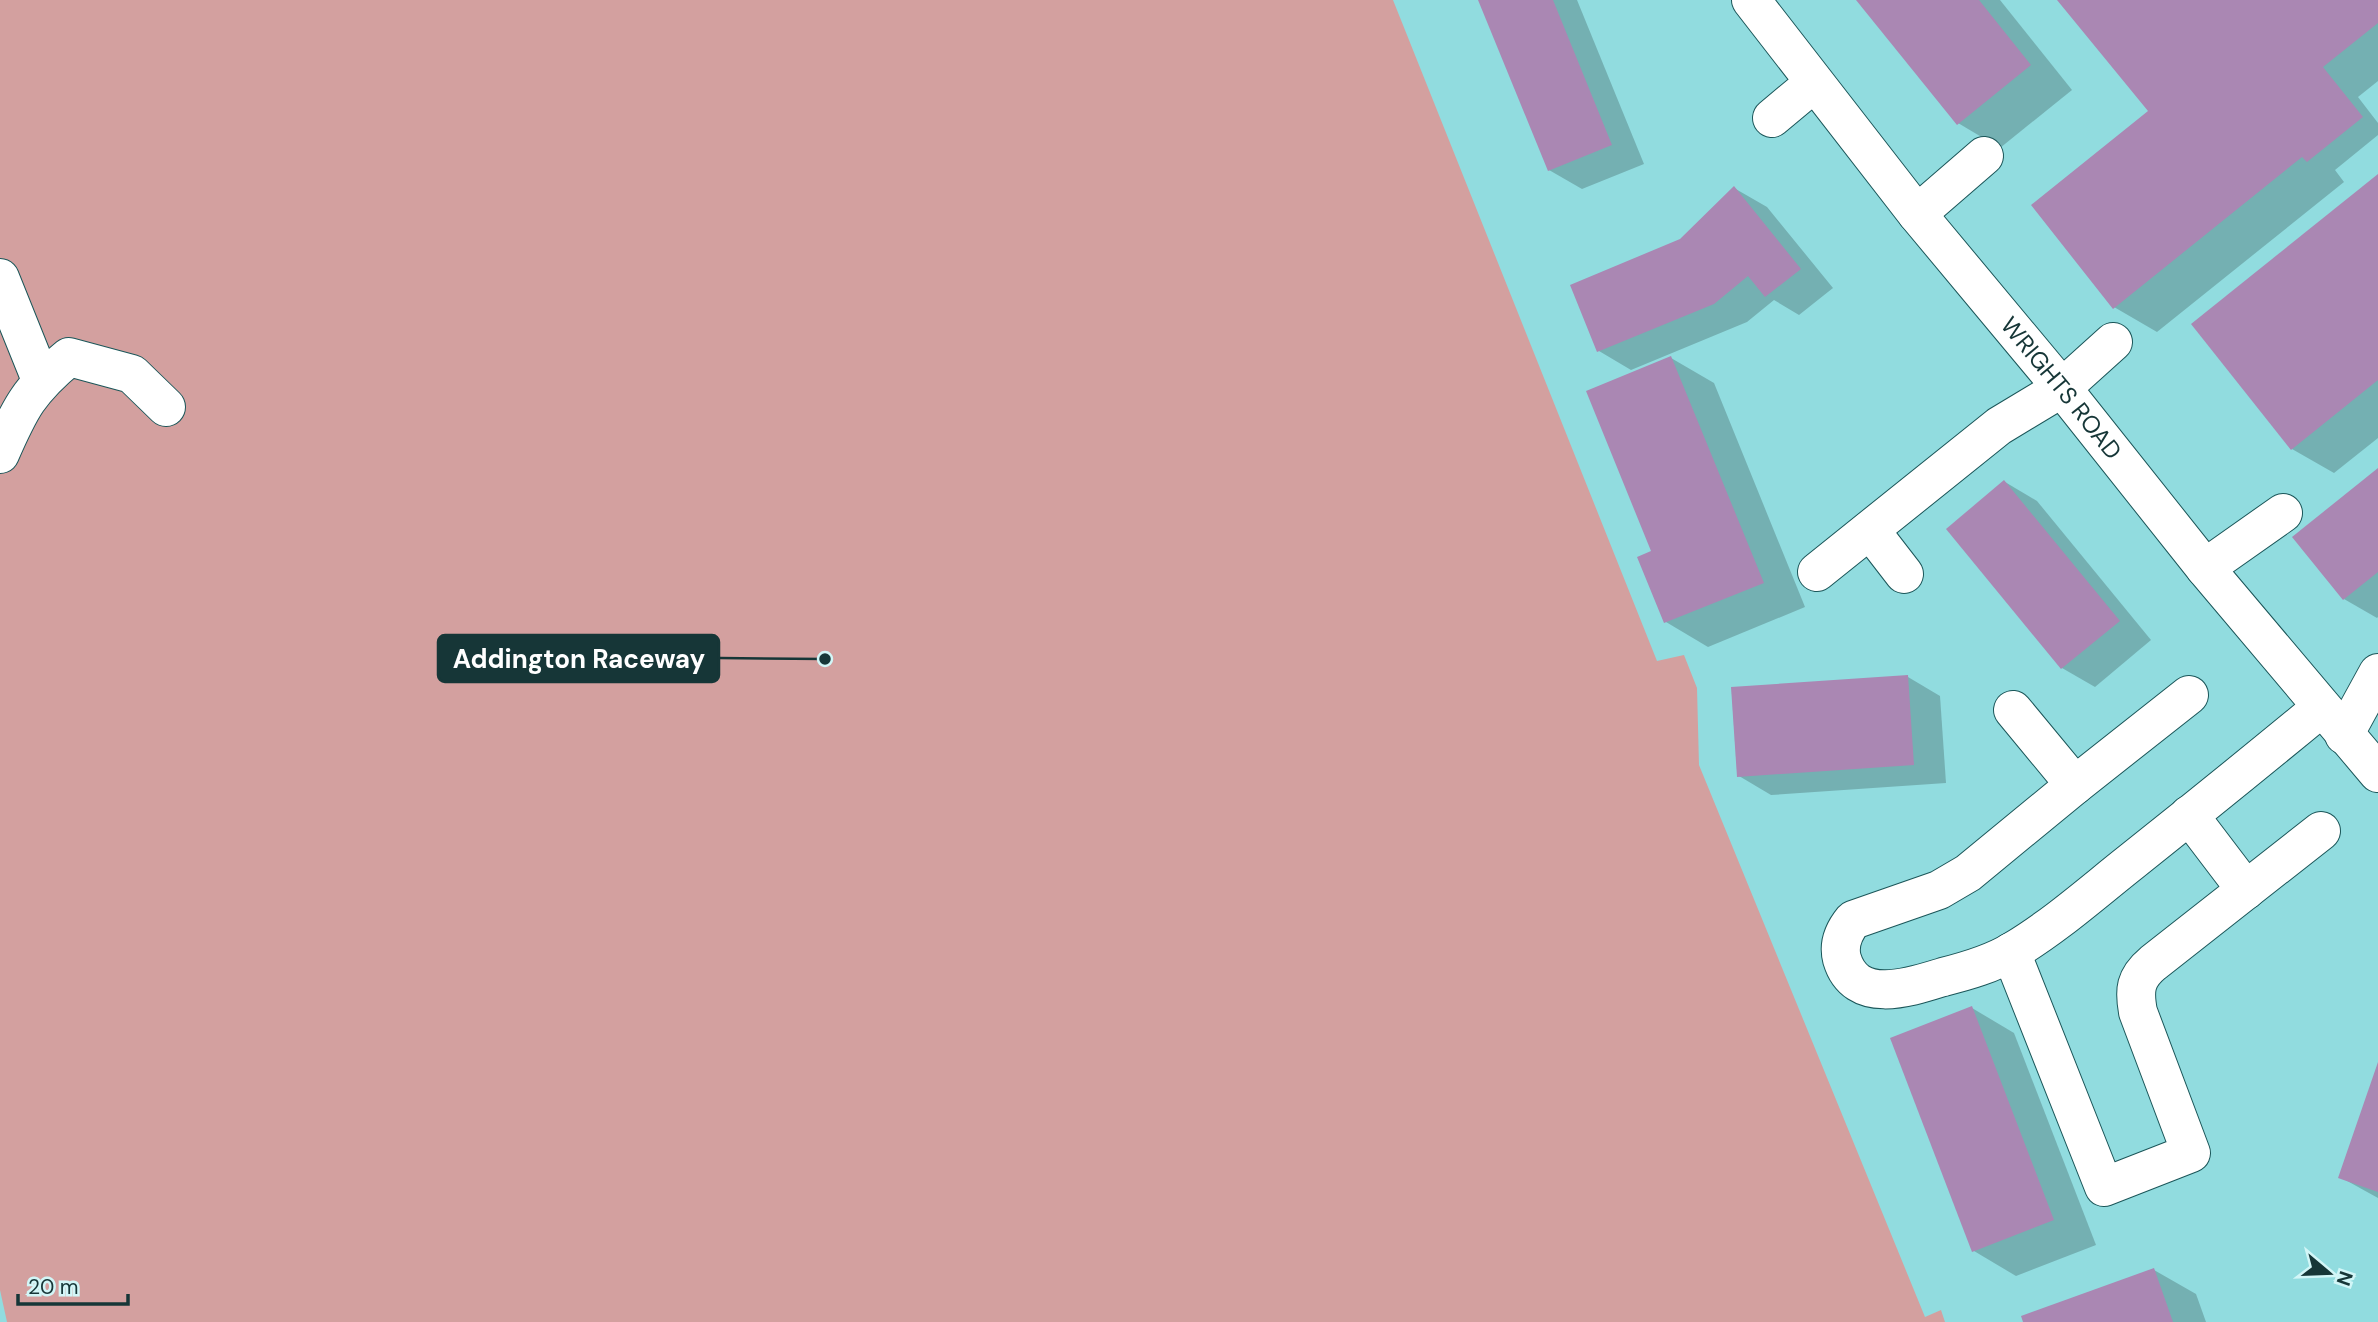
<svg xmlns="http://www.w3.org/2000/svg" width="2378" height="1322" font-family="'DM Sans',sans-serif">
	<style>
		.green { fill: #d3a09f }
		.shadow { fill: #0003 }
		.building { fill: #aa87b3 }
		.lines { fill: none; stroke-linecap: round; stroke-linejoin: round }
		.minor-casing { stroke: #1b5659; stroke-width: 40 }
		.major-casing { stroke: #1b5659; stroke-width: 40 }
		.minor { stroke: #fff; stroke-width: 38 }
		.major { stroke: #fff; stroke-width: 38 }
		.labels { text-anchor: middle; stroke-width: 6; stroke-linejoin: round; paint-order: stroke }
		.street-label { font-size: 24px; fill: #163637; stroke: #d2f6f7 }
		.leader { fill: none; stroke: #163637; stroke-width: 2.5 }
		.callout-dot { fill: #163637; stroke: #d2f6f7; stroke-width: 2.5 }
		.callout { fill: #163637; stroke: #163637; stroke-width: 2.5 }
		.callout-label { font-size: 26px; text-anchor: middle; font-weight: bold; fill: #fff }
	</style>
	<rect width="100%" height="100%" fill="#91dcdf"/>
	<path class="green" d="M0,0H1393L1657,661L1684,655L1697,688L1699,765L1925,1317L1941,1310L1945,1322H7L0,1290Z"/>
	<g class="shadow">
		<path d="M1479,0H1577L1644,164L1582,189L1549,170Z"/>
		<path d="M1861,0H2000L2072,90L2000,148L1958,123Z"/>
		<path d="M2059,0H2378V81L2358,97L2378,123V135L2335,170L2344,182L2157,332L2114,307L2151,112Z"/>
		<path d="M2378,176V438L2334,473L2292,449Z"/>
		<path d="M1734,188L1767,207L1833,288L1799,315L1774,300L1747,322L1631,370L1599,351L1681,241Z"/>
		<path d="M1671,358L1714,383L1805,607L1708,647L1666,622L1653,552Z"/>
		<path d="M2378,470V617L2377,618L2344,599Z"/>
		<path d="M2005,482L2037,501L2151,640L2095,687L2062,668Z"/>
		<path d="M1908,677L1940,696L1946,783L1771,795L1739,776Z"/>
		<path d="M1972,1008L2014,1033L2096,1245L2016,1276L1974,1251Z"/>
		<path d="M2378,1066V1198L2340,1177Z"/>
		<path d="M2154,1270L2196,1294L2206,1322H2025Z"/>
	</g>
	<g class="building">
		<path d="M1478,0H1553L1612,145L1548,171Z"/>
		<path d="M1856,0H1979L2031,65L1957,125Z"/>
		<path d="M2057,0H2378V23L2323,67L2363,117L2307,162L2302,157L2113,309L2031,205L2148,111Z"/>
		<path d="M2378,174V380L2291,450L2191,324Z"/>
		<path d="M1734,186L1801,269L1765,297L1748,276L1714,304L1597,352L1570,285L1680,239Z"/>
		<path d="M1671,356L1764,583L1664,623L1637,557L1651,551L1586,391Z"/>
		<path d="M2378,468V572L2343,600L2292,537Z"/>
		<path d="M2004,480L2120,621L2061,669L1946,529Z"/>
		<path d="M1908,675L1914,765L1737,777L1731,687Z"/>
		<path d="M1972,1006L2054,1220L1972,1252L1890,1038Z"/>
		<path d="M2378,1062V1192L2338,1178Z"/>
		<path d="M2154,1268L2173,1322H2023L2021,1316Z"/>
	</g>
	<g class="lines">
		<g class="minor-casing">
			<g id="minor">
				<path d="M1772,118L1814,83"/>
				<path d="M1917,214L1984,156"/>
				<path d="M0,278L41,380"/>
				<path d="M0,454C20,408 29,390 69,357L132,374L166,407"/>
				<path d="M1870,530L1904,574"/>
				<path d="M2205,568L2283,513"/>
				<path d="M1817,572L1999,426L2062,388L2113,342"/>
				<path d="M2189,695L2075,785L1968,873L1939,890L1853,920C1844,931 1838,944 1842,959C1856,1006 1911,987 1943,977C1967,971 1992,964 2013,951C2055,926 2093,892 2131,862C2195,811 2258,760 2321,708"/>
				<path d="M2013,710L2075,785"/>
				<path d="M2344,735L2378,673"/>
				<path d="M2189,815L2246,890"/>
				<path d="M2011,952L2104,1187L2191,1153L2138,1012C2134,990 2135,978 2153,963L2321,831"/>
			</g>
		</g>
		<g class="major-casing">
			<g id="major">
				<path id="s1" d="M1751,0L1917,214L2062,388L2205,568L2378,773"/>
			</g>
		</g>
		<use href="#minor" class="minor"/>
		<use href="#major" class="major"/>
	</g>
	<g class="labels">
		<g class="street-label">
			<text dy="8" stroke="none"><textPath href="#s1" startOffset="497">WRIGHTS ROAD</textPath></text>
		</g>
	</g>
	<path class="leader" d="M825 659L719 658"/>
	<circle class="callout-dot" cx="825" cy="659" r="7"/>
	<rect class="callout" x="438" y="635" width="281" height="47" rx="7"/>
	<g class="callout-label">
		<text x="579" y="668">Addington Raceway</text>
	</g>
	<g transform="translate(2329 1273) rotate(109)" stroke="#d2f6f7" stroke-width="5" paint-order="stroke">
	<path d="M0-5L12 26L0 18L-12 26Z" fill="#163637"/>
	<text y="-10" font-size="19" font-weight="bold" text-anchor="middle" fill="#163637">N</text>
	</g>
	<path d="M18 1294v10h110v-10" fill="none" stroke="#163637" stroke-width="3.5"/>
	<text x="28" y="1294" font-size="21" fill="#163637" stroke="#d2f6f7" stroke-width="5" paint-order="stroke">20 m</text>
</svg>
